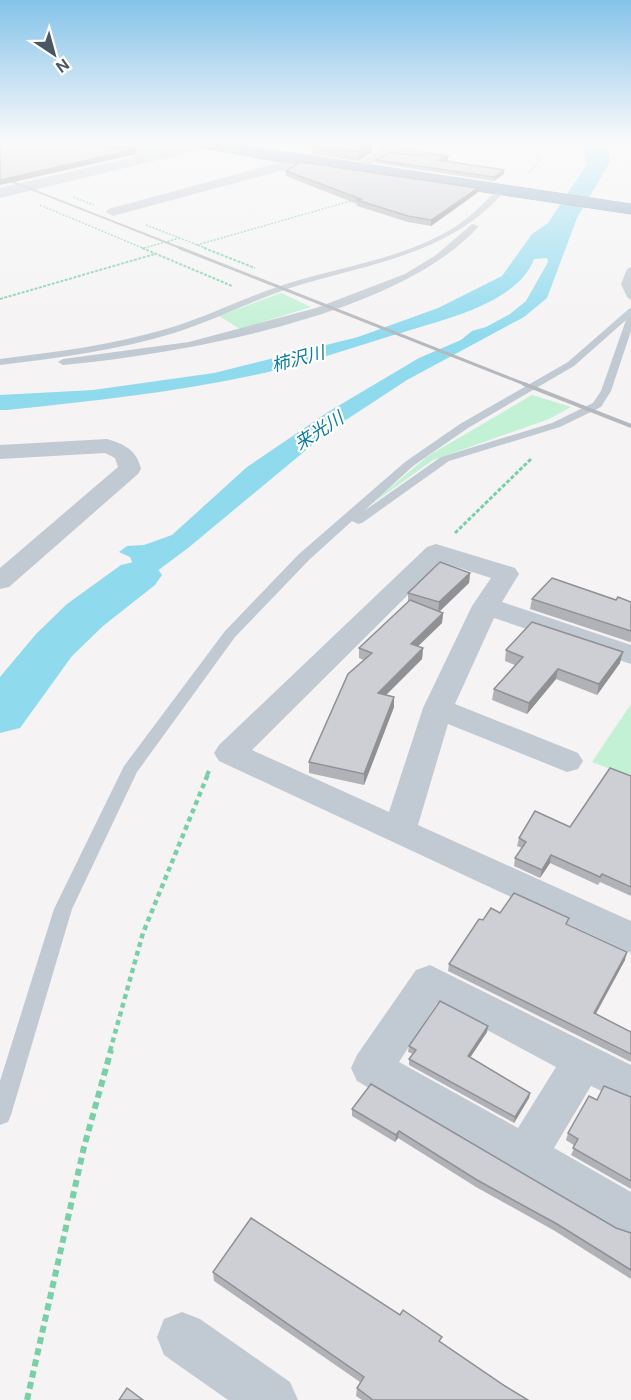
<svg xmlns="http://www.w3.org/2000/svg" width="631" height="1400" viewBox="0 0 631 1400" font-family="'DM Sans','Noto Sans JP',sans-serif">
	<rect width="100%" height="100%" fill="#f5f3f3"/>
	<g fill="#c3f1d5">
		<path d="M281 293 311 307 240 329 219 316Z"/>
		<path d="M532 395 571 407 549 419 433 460 366 508 428 456Z"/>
		<path d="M631 704V777L592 762Z"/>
	</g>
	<path fill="#90daee" d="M576 141H602L609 152 610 162 577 218 547 298 524 317 407 380 329 431 188 548 85 625 68 621C89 602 115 588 134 567L130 557 119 552 127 546 144 545 172 535 247 467 328 412 419 358 461 340 472 331 486 327 510 314 526 301 548 262 547 258 534 259C518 303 444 319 404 332 357 346 311 362 264 373 179 392 93 401 7 410H0V395L93 390 214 373 358 337 438 308 502 276 532 234 548 223 587 164 584 149Z"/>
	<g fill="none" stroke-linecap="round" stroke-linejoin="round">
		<path fill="#90daee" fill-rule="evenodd" d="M138 561 155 565 162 575 155 585 103 626 72 656 20 728 0 733V677L36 634 67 604 121 565Z"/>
		<defs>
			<path id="highway" d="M181 141H213L631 204V214L274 161 188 145Z"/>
		</defs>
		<use href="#highway" stroke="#7690ad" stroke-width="1"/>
		<g stroke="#7ad0a6" stroke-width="1.5" stroke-dasharray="2 1.5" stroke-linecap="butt">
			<path d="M525 141 532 147 539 161 528 174"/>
			<path d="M73 197 94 205"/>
			<path d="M40 205 145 249"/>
			<path d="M146 225 208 249"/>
			<path d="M197 245 354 200"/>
			<path d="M144 248 180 238"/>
		</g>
		<g stroke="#7ad0a6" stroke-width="2" stroke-dasharray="3 1.5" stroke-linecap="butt">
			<path d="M142 248 232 286"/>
			<path d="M204 248 255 268"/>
			<path d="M0 299 155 254"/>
		</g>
		<path stroke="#7ad0a6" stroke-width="3" stroke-dasharray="4 2" stroke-linecap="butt" d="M455 533 532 458"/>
		<path stroke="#7ad0a6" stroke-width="4" stroke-dasharray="4.5 3" stroke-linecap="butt" d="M207 775 209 771"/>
		<path stroke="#7ad0a6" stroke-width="4.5" stroke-dasharray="5 4" stroke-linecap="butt" d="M110 1051 143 933 208 774"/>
		<path stroke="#7ad0a6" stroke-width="6" stroke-dasharray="7 4.5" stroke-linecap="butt" d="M27 1400 84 1147 111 1050"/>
		<g fill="#c1cad2" fill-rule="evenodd">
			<path d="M495 192 502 194C448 255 367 264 293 287 253 300 215 320 174 333 118 350 59 358 0 365V359C56 352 112 345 166 329 207 317 245 297 286 284 340 267 400 259 450 230 467 220 481 206 495 192Z"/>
			<path d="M472 224 479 226C399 316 180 354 63 365L58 362 63 359 189 342 316 308 405 274 436 255Z"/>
			<path d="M631 267V300L627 297 621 284 627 269Z"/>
			<path d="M631 307V331L611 391 601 407 560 427 449 461 362 523 358 524 352 521 309 560 235 637 137 772 72 909 11 1115 8 1122 0 1125V1081L54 909 124 766 225 631 299 554 405 462 460 424 568 362ZM626 320 601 391 593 403 552 423 441 457 364 511 413 466 468 428 574 366Z"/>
		</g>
		<g fill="#c1cad2" fill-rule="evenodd">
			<path d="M55 141H111L179 147 185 151 179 155 61 145Z"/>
			<path d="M386 146 421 149 427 153C417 162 401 151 388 154 379 156 372 166 362 169L355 165Z"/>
			<path d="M293 159 300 163 298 166 113 216 106 212 108 209Z"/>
			<path d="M107 439C124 444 137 450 141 469L138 474 9 587 0 589V568L118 467 115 458 105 453 0 459V445Z"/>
			<path d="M436 544 515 568 519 574 502 602 631 645V664L494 618 455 704 578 753 583 761 578 769 567 772 448 724 418 825 631 921V953L219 761 214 753 219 745 427 547ZM441 562 491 578 472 606 423 708 389 812 252 750Z"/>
			<path d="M430 965 631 1065V1105L591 1086 554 1148 631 1192V1240L615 1233 357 1081 351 1068 357 1055 416 970ZM437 1003 556 1067 518 1128 399 1062Z"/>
			<path d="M182 1312 200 1319 290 1382 298 1400H228L164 1355 157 1337 164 1319Z"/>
		</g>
		<path fill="#c1cbd6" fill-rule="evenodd" d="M201 141 210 145 208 148 0 198V188Z"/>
		<use href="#highway" fill="#8ba5c1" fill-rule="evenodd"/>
		<path stroke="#b5b8bd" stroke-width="2" d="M0 177 183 249"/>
		<path stroke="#b5b8bd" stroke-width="3" d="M180 248 527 385"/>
		<path stroke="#b5b8bd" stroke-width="4" d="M524 384 631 426"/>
	</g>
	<g fill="#b0b2b7">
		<path d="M312 145 372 152 358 161 312 154Z"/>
		<path d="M376 160H448L444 161 504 170V174L494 181 376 163Z"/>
		<path d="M286 171 478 188 477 193 431 226 408 222 357 206V204L286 176Z"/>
		<path d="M470 573 469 583 439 611 443 613 442 623 418 646 423 648 422 659 386 695 394 707 364 785 309 773V762L364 660 359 658V648L408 602V593Z"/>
		<path d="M532 599 616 600 631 602V641L630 642 530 609Z"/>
		<path d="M506 650 620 663 597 695 556 679 527 714 492 700 494 689 515 665 505 661Z"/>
		<path d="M631 776V896L600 882 598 885 550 863 540 878 514 866 515 858 522 848 517 846 519 838 570 827Z"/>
		<path d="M500 913 568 925 625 960 596 1014 631 1032V1062L448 971 449 964 483 920Z"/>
		<path d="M488 1026 487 1032 470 1058 530 1093 529 1098 514 1123 409 1065V1059L413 1054 408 1052 409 1046Z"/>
		<path d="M631 1097V1189L571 1155 575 1146 566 1140 568 1133 597 1100Z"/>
		<path d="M352 1109 616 1228 631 1233V1279L555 1231 476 1187 398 1138 395 1142 352 1116Z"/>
		<path d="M213 1272 441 1342 505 1386 528 1400H362L356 1396 357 1388 360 1382 214 1281Z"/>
	</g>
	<g fill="#909195">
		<path d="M372 143V152L358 161V152Z"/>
		<path d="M136 149 137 154 0 185V180Z"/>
		<path d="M448 156V160L438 164V160Z"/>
		<path d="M504 170V174L494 181V177Z"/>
		<path d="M478 188 477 193 431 226V220Z"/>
		<path d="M470 573 469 583 438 613 439 602Z"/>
		<path d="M443 613 442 623 410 654 411 644Z"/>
		<path d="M423 648 422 659 377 704 378 693Z"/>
		<path d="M623 652 620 663 597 695 599 684Z"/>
		<path d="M558 669 556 679 527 714 529 703Z"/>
		<path d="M394 697V707L364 785V774Z"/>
		<path d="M551 855 550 863 540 878 542 870Z"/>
		<path d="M627 952 625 960 592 1020 594 1013Z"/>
		<path d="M488 1026 487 1032 467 1062 468 1056Z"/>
		<path d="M530 1093 529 1098 514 1123 515 1117Z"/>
		<path d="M399 1131 398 1138 395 1142 396 1135Z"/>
	</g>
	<g fill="#cdcfd5" stroke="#909195" stroke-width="1.5">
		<path d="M0 141H58L60 143 136 149 0 180Z"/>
		<path d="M316 141H346L372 143 358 152 312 145Z"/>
		<path d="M389 153 419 155 426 153 448 156 438 160 504 170 494 177 376 160Z"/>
		<path d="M300 162 478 188 431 220 408 216 357 200 361 199 286 171Z"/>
		<path d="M440 562 470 573 439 602 408 593Z"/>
		<path d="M552 578 616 600 618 597 631 602V631L532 599Z"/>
		<path d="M410 600 443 613 411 644 423 648 378 693 394 697 364 774 309 762 348 674 372 653 359 648Z"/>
		<path d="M532 622 623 652 599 684 558 669 529 703 494 689 523 657 506 650Z"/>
		<path d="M610 768 631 776V887L602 874 600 877 551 855 542 870 515 858 526 842 519 838 535 811 570 827Z"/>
		<path d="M514 893 569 918 566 924 627 952 594 1013 631 1032V1054L449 964 479 919 483 920 491 908 500 913Z"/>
		<path d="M440 1001 488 1026 468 1056 530 1093 515 1117 409 1059 416 1050 409 1046Z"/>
		<path d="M371 1084 616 1228 631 1233V1270L557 1224 477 1180 399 1131 396 1135 352 1109Z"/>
		<path d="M604 1086 631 1097V1181L573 1148 578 1139 568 1133 589 1096 597 1100Z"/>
		<path d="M251 1218 400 1315 403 1310 442 1337 439 1341 505 1386 528 1400H373L357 1388 364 1377 213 1272Z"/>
		<path d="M127 1388 143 1400H119Z"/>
	</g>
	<linearGradient id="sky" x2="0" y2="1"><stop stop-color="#85c3ea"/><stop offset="0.42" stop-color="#fafafa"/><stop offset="1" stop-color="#fafafa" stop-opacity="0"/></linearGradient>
	<rect width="631" height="337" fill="url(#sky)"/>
	<g text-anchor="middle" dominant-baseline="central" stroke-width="4.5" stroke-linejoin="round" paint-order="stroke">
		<g font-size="18" font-style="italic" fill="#0c7c9b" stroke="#fff">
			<text transform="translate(298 359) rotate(-15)">柿沢川</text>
			<text transform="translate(319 431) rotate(-33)">来光川</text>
		</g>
	</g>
	<g transform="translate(54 54) rotate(144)" stroke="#ffffff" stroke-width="4.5" paint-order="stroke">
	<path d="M0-4.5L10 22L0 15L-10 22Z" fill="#4a5661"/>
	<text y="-9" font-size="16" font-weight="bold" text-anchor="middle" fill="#4a5661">N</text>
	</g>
</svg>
